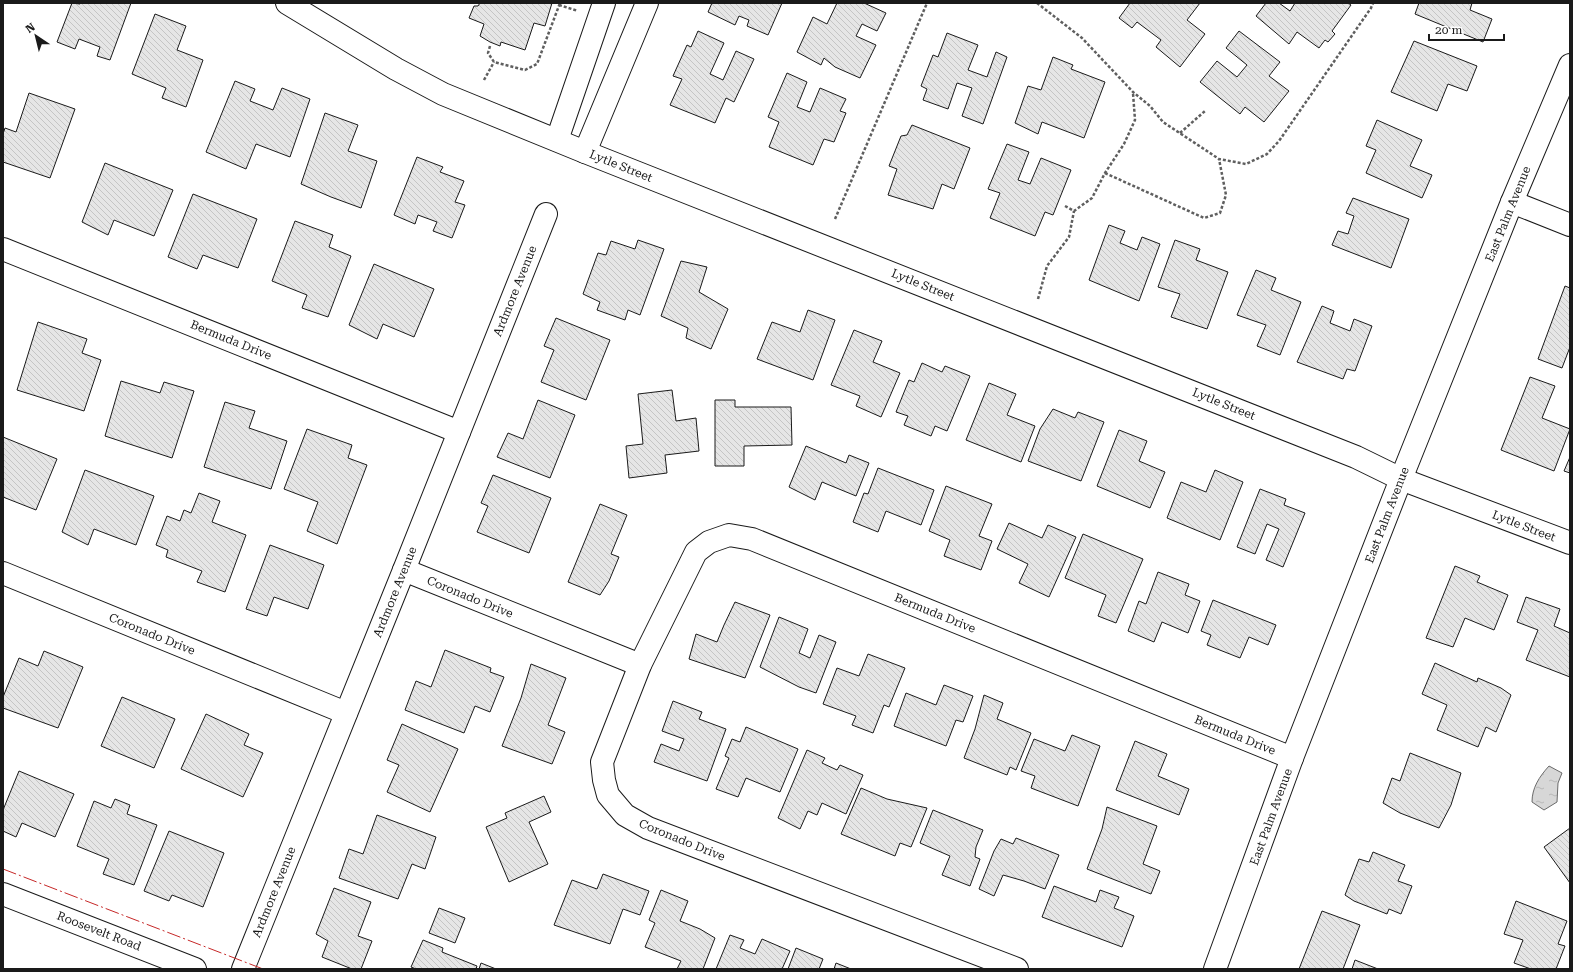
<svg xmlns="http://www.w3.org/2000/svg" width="1573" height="972" viewBox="0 0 1573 972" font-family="'Roboto Serif',serif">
	<defs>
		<pattern id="water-ripples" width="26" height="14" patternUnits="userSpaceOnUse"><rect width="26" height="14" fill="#d7d7d7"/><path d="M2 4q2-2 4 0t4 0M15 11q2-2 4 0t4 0" fill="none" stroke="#b8b8b8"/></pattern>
		<pattern id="building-back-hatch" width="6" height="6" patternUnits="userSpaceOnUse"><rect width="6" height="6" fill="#e6e6e6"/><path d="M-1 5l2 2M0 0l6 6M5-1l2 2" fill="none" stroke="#c5c5c5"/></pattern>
	</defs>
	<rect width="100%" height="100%" fill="#fff"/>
	<path fill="url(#water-ripples)" stroke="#6a6a6a" d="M1549 766 1562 773 1558 783 1557 802 1544 810 1532 802C1532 788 1539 777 1549 766Z"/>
	<g fill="url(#building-back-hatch)" stroke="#1a1a1a">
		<path d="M72 3 80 4 81 3H131L110 60 97 56 100 47 79 39 75 49 57 42Z"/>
		<path d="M480 3H552L545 26 534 23 525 50 501 42 500 46 490 42 480 36 484 24 469 18 474 6H478Z"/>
		<path d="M712 3H782L768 35 747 26 749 20 739 16 735 25 708 12Z"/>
		<path d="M837 3H864L886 13 877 31 862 24 856 36 876 45 860 78 835 67 824 58 821 65 797 52 813 17 827 24Z"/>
		<path d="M1130 3H1200L1187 20 1205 34 1180 67 1156 47 1161 40 1137 22 1132 28 1119 18Z"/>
		<path d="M1266 3H1279L1290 11 1295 3H1348L1351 5 1332 31 1335 34 1328 42 1325 40 1319 48 1297 32 1289 44 1256 16Z"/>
		<path d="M1419 3H1472L1470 10 1492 19 1483 42 1415 14Z"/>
		<path d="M155 14 186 26 177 50 203 60 186 107 162 98 166 88 132 74Z"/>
		<path d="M698 31 724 43 710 74 723 80 736 51 754 59 734 102 726 98 715 123 670 105 682 79 673 76 687 45 691 47Z"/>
		<path d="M1239 31 1280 62 1269 76 1289 91 1264 122 1245 107 1240 114 1200 82 1217 61 1237 77 1247 65 1226 48Z"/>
		<path d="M947 33 978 45 968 70 987 77 996 52 1007 57 983 124 962 116 972 88 957 83 948 109 923 100 927 89 921 86 933 55 938 57Z"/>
		<path d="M1414 41 1477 66 1467 91 1448 84 1437 111 1391 92Z"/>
		<path d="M1053 57 1073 65 1071 69 1105 82 1084 138 1042 122 1038 134 1015 123 1028 86 1041 90Z"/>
		<path d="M787 73 807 82 797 107 810 112 820 88 846 99 840 111 846 113 834 142 824 139 813 165 769 147 779 122 768 117Z"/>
		<path d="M235 81 255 89 250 101 273 110 282 88 310 99 290 157 256 144 246 169 206 152Z"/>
		<path d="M29 93 75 109 50 178 3 162V134L5 128 16 132Z"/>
		<path d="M325 113 358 125 348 151 377 161 361 208 331 197 301 184Z"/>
		<path d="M1377 120 1422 140 1410 166 1432 175 1422 198 1366 173 1376 150 1366 146Z"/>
		<path d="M912 125 970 148 954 189 942 184 933 209 888 195 897 169 889 166 901 136 907 135Z"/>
		<path d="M1007 144 1029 152 1018 180 1030 184 1041 158 1071 170 1053 215 1045 212 1035 236 990 218 1000 193 988 189Z"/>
		<path d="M417 157 443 167 440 172 464 181 455 202 465 205 452 238 433 231 437 222 418 215 415 224 394 215Z"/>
		<path d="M105 163 173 190 154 236 114 220 108 235 82 222Z"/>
		<path d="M193 194 257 219 238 268 203 255 197 269 168 257Z"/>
		<path d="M1353 198 1409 219 1391 268 1332 245 1338 231 1348 234 1354 216 1346 213Z"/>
		<path d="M295 221 333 235 329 247 351 256 328 317 302 308 307 295 272 281Z"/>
		<path d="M1109 225 1125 231 1120 243 1137 250 1142 237 1160 244 1139 301 1089 280Z"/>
		<path d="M638 240 664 249 640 315 628 310 625 320 597 310 600 302 583 294 598 253 606 255 611 241 635 249Z"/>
		<path d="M1175 240 1200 249 1196 260 1228 272 1207 329 1171 317 1180 294 1158 287Z"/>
		<path d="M681 261 707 267 699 292 728 309 711 349 686 338 688 328 661 316Z"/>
		<path d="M374 264 434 289 414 337 383 324 377 339 349 325Z"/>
		<path d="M1256 270 1276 278 1271 290 1301 302 1280 355 1257 346 1266 325 1237 315Z"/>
		<path d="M1565 286 1570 288V347L1562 368 1538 359Z"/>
		<path d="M1322 306 1334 311 1330 323 1350 331 1354 319 1372 326 1355 371 1347 369 1343 379 1297 362Z"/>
		<path d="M808 310 835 320 813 380 757 359 772 322 800 332Z"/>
		<path d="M556 318 610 340 586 400 541 382 554 350 544 346Z"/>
		<path d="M38 322 87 339 82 353 101 360 84 411 17 390Z"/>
		<path d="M854 330 882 341 873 362 900 373 881 417 856 406 860 396 831 385Z"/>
		<path d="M922 363 942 372 945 366 970 376 947 431 935 426 931 436 904 425 908 416 896 412 909 380 914 382Z"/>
		<path d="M1530 377 1555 386 1542 418 1570 429 1554 471 1501 450Z"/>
		<path d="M121 381 160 393 164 382 194 391 172 458 105 436Z"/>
		<path d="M989 383 1016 394 1007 415 1035 426 1021 462 966 440Z"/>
		<path d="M672 390 676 421 696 418 699 451 665 455 667 473 629 478 626 446 643 444 638 394Z"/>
		<path d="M538 400 575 415 550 478 497 457 508 433 523 439Z"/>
		<path d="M715 400H735V407H791L792 445 744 446V466H715Z"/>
		<path d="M225 402 255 411 249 428 287 441 271 489 204 467Z"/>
		<path d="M1053 409 1075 418 1078 412 1104 422 1081 481 1028 461 1040 429Z"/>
		<path d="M307 429 352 445 348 458 367 465 337 544 307 531 318 502 284 489Z"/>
		<path d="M1119 430 1147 441 1139 461 1165 472 1150 508 1097 486Z"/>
		<path d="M3 437 57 459 36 510 3 497Z"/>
		<path d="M806 446 846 463 849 455 869 463 856 496 822 482 815 500 789 487Z"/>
		<path d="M1570 457V473L1564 471Z"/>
		<path d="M878 468 934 490 921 525 886 511 878 532 853 522 864 493 868 494Z"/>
		<path d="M85 470 154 496 136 545 94 529 88 545 62 532Z"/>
		<path d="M1215 470 1243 482 1220 540 1167 518 1181 482 1206 492Z"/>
		<path d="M493 475 551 498 529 553 477 532 488 506 481 503Z"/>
		<path d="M946 486 992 504 979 536 992 541 981 570 944 556 950 540 929 531Z"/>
		<path d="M1260 489 1286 499 1284 505 1305 513 1283 567 1266 560 1279 529 1267 524 1255 554 1237 547Z"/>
		<path d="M199 493 220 501 212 522 246 535 225 592 197 582 202 571 166 557 168 550 156 545 167 516 180 521 184 510 191 513Z"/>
		<path d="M600 504 627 515 611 554 619 557 609 581 600 595 568 582Z"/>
		<path d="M1009 523 1042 538 1048 525 1076 537 1049 597 1019 583 1028 564 997 549Z"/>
		<path d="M1083 534 1143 559 1116 623 1098 616 1106 595 1065 578Z"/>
		<path d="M270 545 324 565 308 609 274 597 267 616 246 609Z"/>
		<path d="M1455 566 1480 576 1477 582 1508 595 1494 630 1465 618 1453 647 1426 638Z"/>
		<path d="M1158 572 1189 584 1185 595 1200 601 1188 633 1162 622 1154 642 1128 631 1139 601 1146 604Z"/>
		<path d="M1526 597 1560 609 1554 626 1570 633V677L1526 660 1538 630 1517 622Z"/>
		<path d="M1213 600 1276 625 1268 645 1249 637 1240 658 1207 645 1211 635 1201 631Z"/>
		<path d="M735 602 770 615 745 678 689 659 696 634 717 642 724 625Z"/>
		<path d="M779 617 808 629 799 653 810 658 819 635 836 642 816 693 799 687 760 667Z"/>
		<path d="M445 650 491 668 490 672 504 677 490 712 475 706 464 733 405 710 416 681 431 687Z"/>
		<path d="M44 651 83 667 58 728 3 708V697L19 658 38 666Z"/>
		<path d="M868 654 905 668 889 707 884 705 873 733 852 725 856 716 823 704 837 668 859 676Z"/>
		<path d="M1435 663 1477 682 1478 678 1501 688 1511 695 1496 732 1486 727 1478 747 1437 730 1447 705 1422 694Z"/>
		<path d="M531 664 566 678 548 725 565 732 552 764 502 746 521 698Z"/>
		<path d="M944 685 973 696 963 722 956 720 946 746 894 726 906 693 936 705Z"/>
		<path d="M984 695 1003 703 997 719 1031 733 1016 770 1010 767 1007 775 964 758 975 729Z"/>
		<path d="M122 697 175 719 154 768 101 746Z"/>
		<path d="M673 701 702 712 699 719 726 729 707 781 654 762 661 744 679 751 684 739 662 731Z"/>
		<path d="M206 714 249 734 244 745 263 753 243 797 181 769Z"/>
		<path d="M402 724 458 749 430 812 387 792 399 765 387 760Z"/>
		<path d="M746 727 798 749 780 792 746 778 738 797 716 789 729 758 725 756 732 739 740 742Z"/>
		<path d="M1072 735 1100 746 1078 806 1031 788 1035 776 1021 771 1034 739 1065 751Z"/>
		<path d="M1135 741 1167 754 1158 776 1189 789 1179 815 1116 790Z"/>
		<path d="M807 750 825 758 822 763 837 770 840 765 863 775 846 814 822 803 817 815 808 811 800 829 778 818Z"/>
		<path d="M1410 753 1461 773 1451 805 1439 828 1400 813 1383 803 1392 778 1400 781Z"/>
		<path d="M19 771 74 794 55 837 22 823 16 837 3 831V810Z"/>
		<path d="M861 788 887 799 927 808 911 847 900 843 895 856 841 834Z"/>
		<path d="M544 796 551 812 529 822 548 864 509 882 486 827 507 818 505 813Z"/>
		<path d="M115 799 130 805 127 814 157 825 134 885 103 874 109 859 77 846 94 801 111 808Z"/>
		<path d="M1107 807 1157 826 1143 864 1160 871 1151 894 1087 869 1102 829Z"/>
		<path d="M933 810 983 830 976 847 975 857 980 859 970 886 942 875 950 856 920 843Z"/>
		<path d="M377 815 436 837 425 869 412 864 398 899 339 878 349 849 363 854Z"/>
		<path d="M1570 828V883L1544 847Z"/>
		<path d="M169 831 224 853 203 907 172 895 169 901 144 891Z"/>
		<path d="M1016 838 1059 855 1045 889 1024 881 1003 875 994 896 979 889 994 851 1001 839 1013 844Z"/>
		<path d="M1373 852 1405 865 1398 881 1412 886 1401 914 1389 909 1387 914 1354 901 1345 895 1359 859 1369 862Z"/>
		<path d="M603 874 649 891 640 915 623 909 610 944 554 925 572 880 597 889Z"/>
		<path d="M1054 886 1096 902 1100 890 1119 897 1114 908 1134 916 1122 947 1042 917Z"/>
		<path d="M334 888 371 902 358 936 372 941 361 969H352L322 957 328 941 316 934Z"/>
		<path d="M661 890 688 901 680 921 700 929 715 938 703 969H677L681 961 645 947 655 923 649 920Z"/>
		<path d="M1516 901 1567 921 1558 944 1565 946 1556 969H1531L1514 963 1523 940 1504 934Z"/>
		<path d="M439 908 465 918 455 943 429 933Z"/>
		<path d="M1322 911 1360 925 1343 969H1299Z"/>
		<path d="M730 935 744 940 740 948 755 954 762 939 790 951 782 969H716Z"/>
		<path d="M423 940 443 948 442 952 477 966 476 969H416L411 967Z"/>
		<path d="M796 948 823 959 819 969H788Z"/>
		<path d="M1355 960 1378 969H1352Z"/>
		<path d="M481 963 496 969H479Z"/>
		<path d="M836 963 851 969H834Z"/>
	</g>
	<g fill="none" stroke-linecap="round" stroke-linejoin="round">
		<defs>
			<g id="minor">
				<path d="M287 3 396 69 443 94 585 152 1356 457 1401 479 1570 543"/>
				<path d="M557 140 604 3"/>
				<path d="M585 152 647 3"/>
				<path d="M1512 202 1570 225"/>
				<path d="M3 249 459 432"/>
				<path d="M404 570 640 665"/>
				<path d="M3 573 346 713"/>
				<path d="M3 894 195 969"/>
				<path d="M243 969 404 570 546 214"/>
				<path d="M1017 969 648 828 625 815 608 795 604 780 602 762 640 665 696 552 709 542 729 535 752 539 1292 758"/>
			</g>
			<path id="tertiary" d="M1215 969 1292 758 1401 479 1512 202 1570 65"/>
		</defs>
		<use href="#minor" stroke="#1a1a1a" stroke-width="24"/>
		<use href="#tertiary" stroke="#1a1a1a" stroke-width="24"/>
		<g stroke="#5f5f5f" stroke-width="2.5" stroke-dasharray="3 2" stroke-linecap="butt">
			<path d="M1037 3 1082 38 1133 92 1150 106 1163 122 1219 159 1246 164 1267 154 1279 141 1371 8 1373 3"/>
			<path d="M559 5 578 11"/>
			<path d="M490 46 488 53 494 62 525 70 537 64 560 3"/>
			<path d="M484 80 494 62"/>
			<path d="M1180 133 1205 111"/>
			<path d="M1105 173 1204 218 1220 213 1226 195 1219 159"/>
			<path d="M1065 206 1074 211 1092 198 1105 173 1124 144 1135 120 1133 93"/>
			<path d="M835 219 927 3"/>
			<path d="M1038 299 1047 266 1069 237 1074 211"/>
		</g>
		<use href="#minor" stroke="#fff" stroke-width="22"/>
		<use href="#tertiary" stroke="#fff" stroke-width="22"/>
		<path stroke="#c62828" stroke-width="1" stroke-dasharray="14 3 2 3" stroke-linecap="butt" d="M3 869 263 969"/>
	</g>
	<g text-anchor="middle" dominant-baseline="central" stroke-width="3" stroke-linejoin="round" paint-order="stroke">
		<g font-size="12" fill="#1a1a1a" stroke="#fff">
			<text transform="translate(621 166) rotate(22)">Lytle Street</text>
			<text transform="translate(1508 214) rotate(-68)">East Palm Avenue</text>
			<text transform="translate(923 285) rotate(22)">Lytle Street</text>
			<text transform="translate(515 291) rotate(-68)">Ardmore Avenue</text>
			<text transform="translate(231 340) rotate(22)">Bermuda Drive</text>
			<text transform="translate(1224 404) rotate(22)">Lytle Street</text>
			<text transform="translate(1387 515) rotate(-69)">East Palm Avenue</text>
			<text transform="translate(1524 526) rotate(21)">Lytle Street</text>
			<text transform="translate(395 592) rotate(-68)">Ardmore Avenue</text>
			<text transform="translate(470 597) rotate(22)">Coronado Drive</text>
			<text transform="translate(935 613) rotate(22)">Bermuda Drive</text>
			<text transform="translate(152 634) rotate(22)">Coronado Drive</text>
			<text transform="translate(1235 735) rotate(22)">Bermuda Drive</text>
			<text transform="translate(1271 817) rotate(-70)">East Palm Avenue</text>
			<text transform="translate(682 840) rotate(22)">Coronado Drive</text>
			<text transform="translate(274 892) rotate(-68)">Ardmore Avenue</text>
			<text transform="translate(99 931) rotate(21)">Roosevelt Road</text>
		</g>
	</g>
	<rect width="1573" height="972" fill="none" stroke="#1a1a1a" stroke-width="8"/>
	<g transform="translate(36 36) rotate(325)" stroke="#ffffff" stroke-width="3" paint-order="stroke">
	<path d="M0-3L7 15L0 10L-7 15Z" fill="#1a1a1a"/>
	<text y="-6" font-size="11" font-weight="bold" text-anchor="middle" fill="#1a1a1a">N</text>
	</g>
	<path d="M1429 34v6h75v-6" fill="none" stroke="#1a1a1a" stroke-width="2"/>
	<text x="1435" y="34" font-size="12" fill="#1a1a1a" stroke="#ffffff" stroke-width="3" paint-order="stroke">20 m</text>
</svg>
